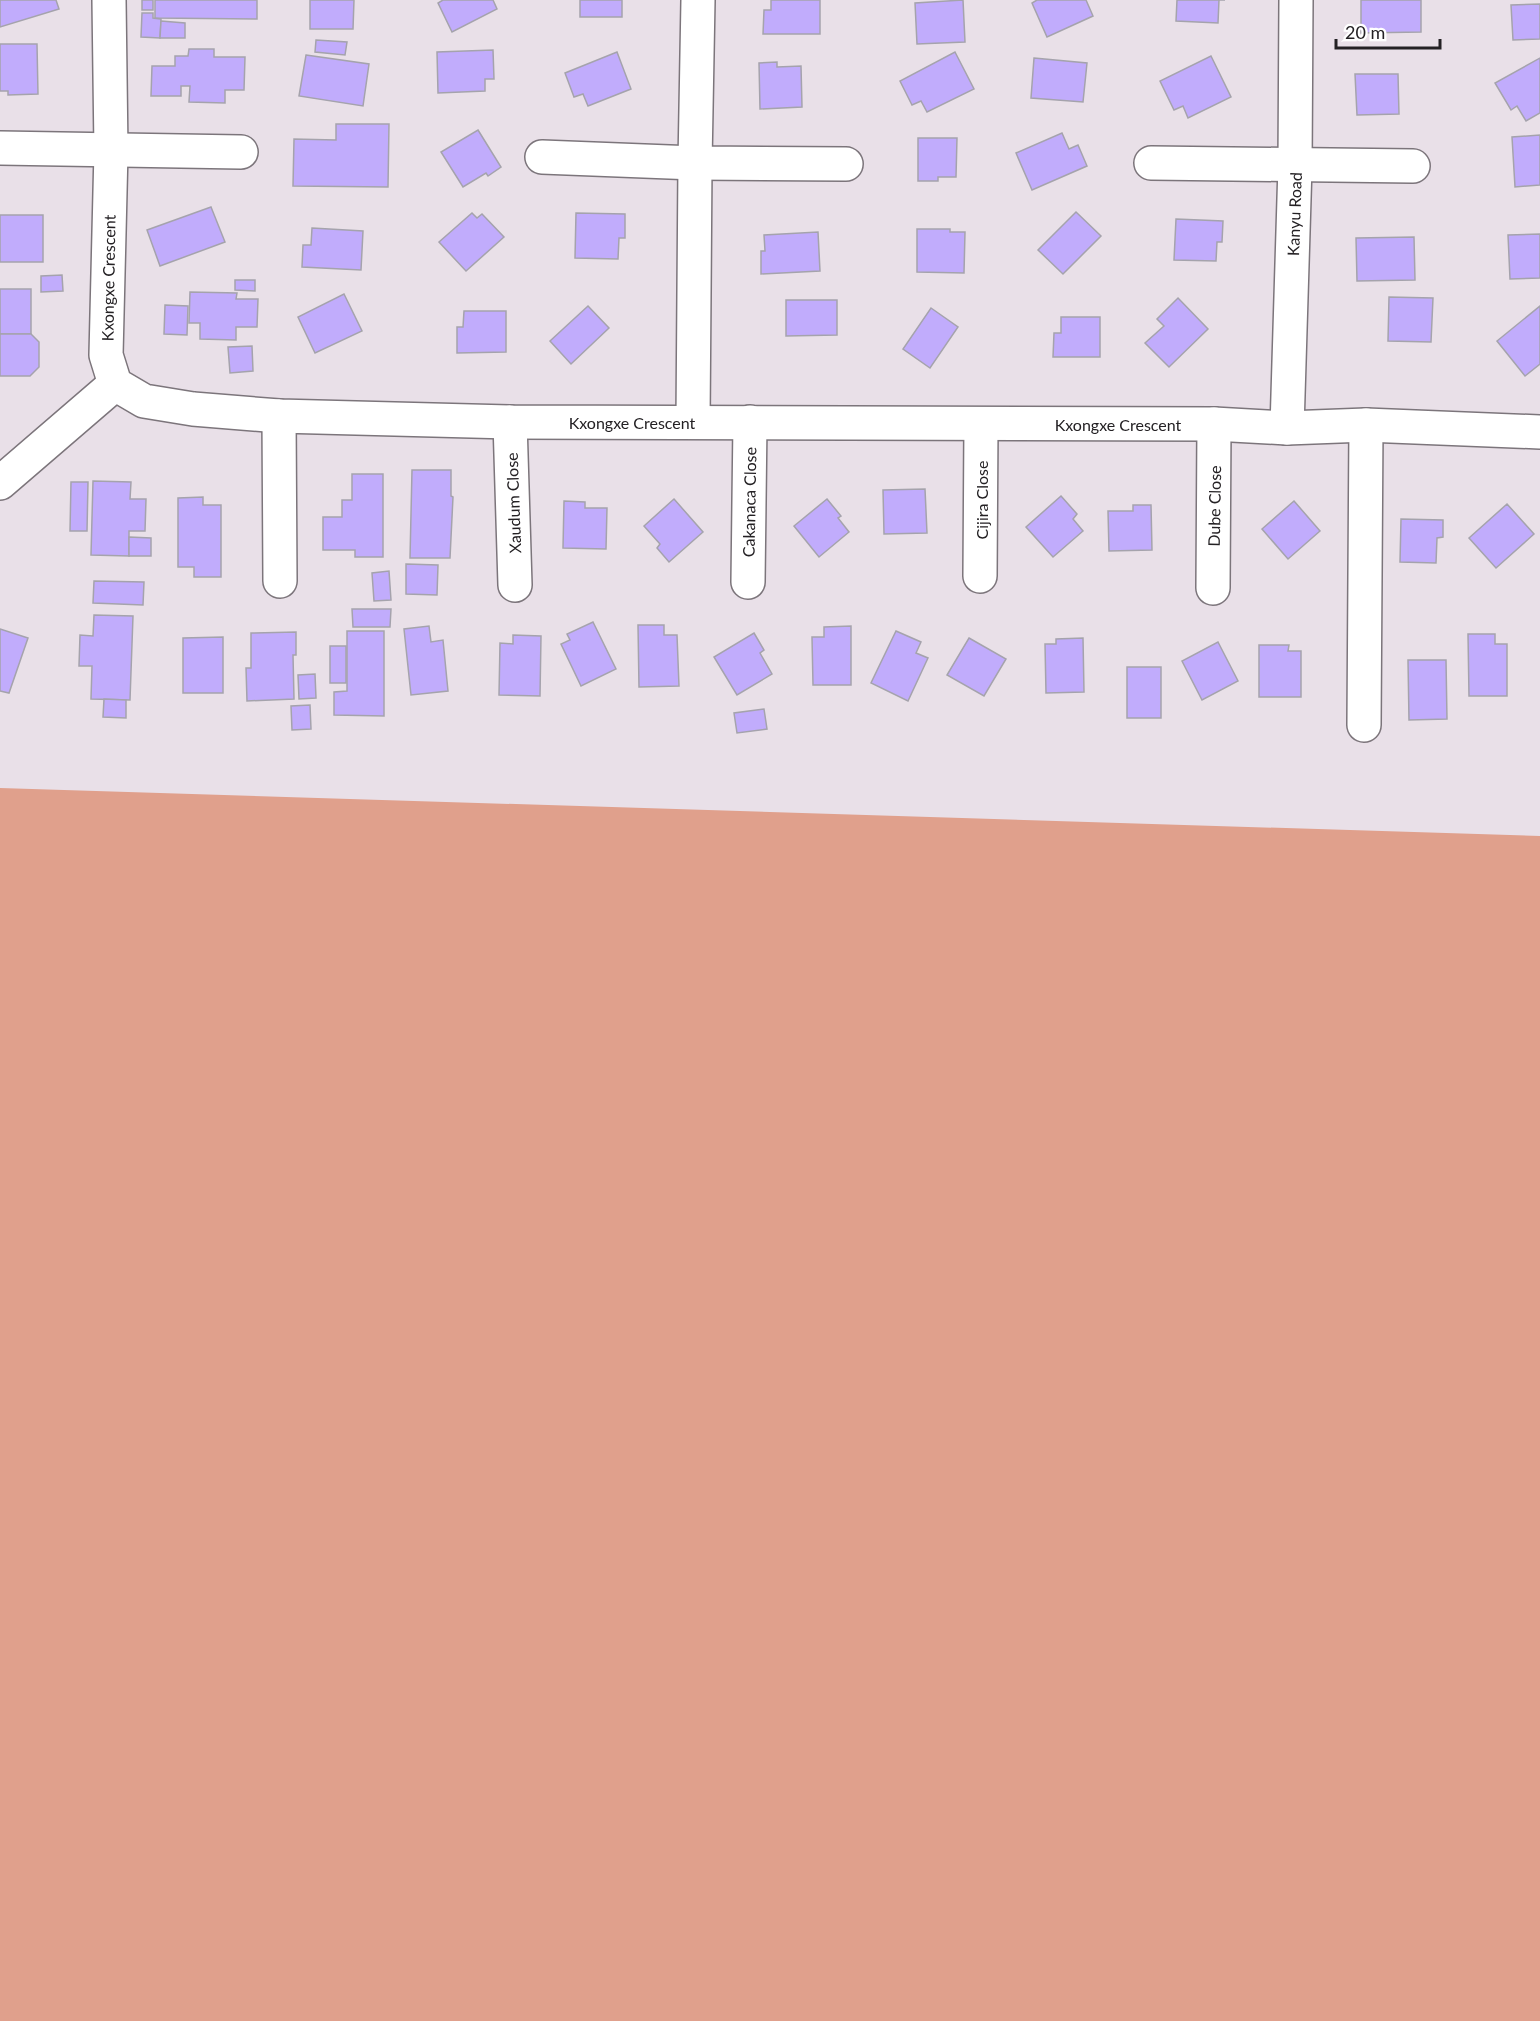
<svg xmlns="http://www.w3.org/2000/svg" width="1540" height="2021" viewBox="0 0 1540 2021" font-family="Lato,sans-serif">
	<rect width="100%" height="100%" fill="#e9e0e8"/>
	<path fill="#e0a08c" d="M0 788 1540 836V2021H0Z"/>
	<g fill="#c1acfc" stroke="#a5a3ac" stroke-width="1.5">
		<path d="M0 0H56L59 9 0 27Z"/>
		<rect x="142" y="0" width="11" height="10"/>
		<path d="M155 0H257V19L155 18Z"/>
		<path d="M310 0H354L353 29H310Z"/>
		<path d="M443 0H493L497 9 452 32 438 3Z"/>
		<rect x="580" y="0" width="42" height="17"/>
		<path d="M771 0H820V34H763L764 10H771Z"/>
		<path d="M963 0 965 42 917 44 915 3Z"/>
		<path d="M1037 0H1086L1093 16 1047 37 1032 3Z"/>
		<path d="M1177 0H1225H1219L1218 23 1176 21Z"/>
		<path d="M1361 0H1421V32L1361 33Z"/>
		<path d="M1540 4V39L1513 40 1511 5Z"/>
		<path d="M142 13H153V18L161 19 160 38 141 37Z"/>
		<path d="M161 21 185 23V38H160Z"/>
		<path d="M316 40 347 42 345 55 315 52Z"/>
		<path d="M0 44H37L38 94 8 95V91H0Z"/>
		<path d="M189 49H214V57H245L244 90H225V103L189 102 190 86H181V96H151L152 66H175V56H188Z"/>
		<path d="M493 50 494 79H485V91L438 93 437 52Z"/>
		<path d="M617 52 631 89 588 106 583 94 574 97 565 73Z"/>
		<path d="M955 52 974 89 927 112 921 101 912 105 900 81Z"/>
		<path d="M306 55 369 64 363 106 299 96Z"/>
		<path d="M1211 56 1231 97 1188 118 1183 106 1174 110 1160 81Z"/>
		<path d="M1034 58 1087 63 1083 102 1031 98Z"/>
		<path d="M1540 58V113L1526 121 1517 106 1511 110 1495 83Z"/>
		<path d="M777 62V67L801 66 802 107 760 109 759 63Z"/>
		<path d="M1355 74H1398L1399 114 1357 115Z"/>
		<path d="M336 124H389L388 187 293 186 294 139 336 140Z"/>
		<path d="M478 130 501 167 488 176 486 173 463 187 441 152Z"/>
		<path d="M1062 133 1069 149 1078 145 1087 166 1032 190 1016 153Z"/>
		<path d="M1540 135V185L1515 187 1512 137Z"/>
		<path d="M918 138H957L956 177H938V181H918Z"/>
		<path d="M211 207 225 242 160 266 147 230Z"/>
		<path d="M1076 212 1101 236 1063 274 1038 250Z"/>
		<path d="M472 213 477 218 482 214 504 237 466 271 439 242Z"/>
		<path d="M576 213 625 214V238H619L618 259 575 258Z"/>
		<rect x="0" y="215" width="43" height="47"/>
		<path d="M1176 219 1223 221 1222 242H1217L1216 261 1174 260Z"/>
		<path d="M312 228 363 231 361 270 302 267 303 245H311Z"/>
		<path d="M917 229H950V232H965L964 273 917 272Z"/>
		<path d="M818 232 820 271 761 274V251H765L764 235Z"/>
		<path d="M1540 234V278L1510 279 1508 235Z"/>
		<path d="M1414 237 1415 280 1357 281 1356 238Z"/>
		<path d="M62 275 63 291 41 292V276Z"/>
		<path d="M235 280H255V291L235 290Z"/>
		<rect x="0" y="289" width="31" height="45"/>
		<path d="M190 292 237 293 236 299H258L257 327H236V340L200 339V323H189Z"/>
		<path d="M344 294 362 331 315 353 298 317Z"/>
		<path d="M1389 297 1433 298 1431 342 1388 341Z"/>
		<path d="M1178 298 1208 329 1169 367 1145 343 1164 326 1157 319Z"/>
		<path d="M786 300H837V335L786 336Z"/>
		<path d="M165 305 188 306 187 335 164 334Z"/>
		<path d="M588 306 609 328 571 364 550 341Z"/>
		<path d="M1540 306V364L1525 376 1497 341Z"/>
		<path d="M931 308 958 327 930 368 903 349Z"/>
		<path d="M464 311H506V352L457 353V327H463Z"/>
		<path d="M1061 317H1100V357H1053L1054 333H1061Z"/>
		<path d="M0 334H31L39 342V367L30 376H0Z"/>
		<path d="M252 346 253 371 230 373 228 347Z"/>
		<path d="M412 470H451V496L453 497 450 558H410Z"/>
		<path d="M352 474H383V557H355V550H323V517H342V500H352Z"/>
		<path d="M93 481 131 482 130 499H146L145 531H129V556L91 555Z"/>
		<path d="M71 482H88L87 531H70Z"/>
		<path d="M925 489 927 533 884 534 883 490Z"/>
		<path d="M1061 496 1077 514 1073 519 1083 531 1053 557 1026 527Z"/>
		<path d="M203 497V505H221V577H194V567H178V498Z"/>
		<path d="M674 499 703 532 669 562 657 548 660 544 644 526Z"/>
		<path d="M827 499 841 516 838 518 849 532 819 557 794 526Z"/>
		<path d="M564 501 585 502V508H607L606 549 563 548Z"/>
		<path d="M1294 501 1320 531 1288 559 1262 529Z"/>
		<path d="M1507 504 1534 534 1496 568 1469 538Z"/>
		<path d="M1133 505H1151L1152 550 1109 551 1108 511H1133Z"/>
		<path d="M1401 519 1443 520V537L1437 538 1436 563 1400 562Z"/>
		<path d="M129 537 151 538V556H129Z"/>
		<path d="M406 564 438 565 437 595 406 594Z"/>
		<path d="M389 571 391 600 374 601 372 573Z"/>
		<path d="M94 581 144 582 143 605 93 603Z"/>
		<path d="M352 609H391L390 627H353Z"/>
		<path d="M94 615 133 616 130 700 91 699 92 666H79L80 635 93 636Z"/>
		<path d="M593 622 616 669 581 686 561 644 570 640 567 634Z"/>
		<path d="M638 625H664V635H677L679 686 639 687Z"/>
		<path d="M429 626 431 642 443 640 448 691 411 695 404 629Z"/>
		<path d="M851 626V685H813L812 637H824V627Z"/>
		<path d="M0 629 28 638 9 693 0 691Z"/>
		<path d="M347 631H384V716L334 715V692L347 691Z"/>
		<path d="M896 631 921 642 916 653 928 658 908 701 871 683Z"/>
		<path d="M296 632V655H293L294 699 247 701 246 668H251V633Z"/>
		<path d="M754 633 764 650 760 653 772 674 737 695 714 657Z"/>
		<path d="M1468 634H1495V644H1507V696H1469Z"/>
		<path d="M513 635 541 636 540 696 499 695 500 643 513 644Z"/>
		<path d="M223 637V693H183V638Z"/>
		<path d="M969 638 1006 659 984 696 947 675Z"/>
		<path d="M1083 638 1084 692 1046 693 1045 644H1056V639Z"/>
		<path d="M1218 642 1238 681 1202 700 1182 661Z"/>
		<path d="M1259 645H1289L1288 651H1301V697H1259Z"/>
		<rect x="330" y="646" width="16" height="37"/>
		<path d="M1408 660H1446L1447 719 1409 720Z"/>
		<rect x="1127" y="667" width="34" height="51"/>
		<path d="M315 674 316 698 299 699 298 675Z"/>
		<path d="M104 699 126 700V718L103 717Z"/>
		<path d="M310 705 311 729 292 730 291 706Z"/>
		<path d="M764 709 767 729 737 733 734 713Z"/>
	</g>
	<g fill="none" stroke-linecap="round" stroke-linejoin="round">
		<defs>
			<g id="minor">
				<path d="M109 0 111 151 106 355 115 384 144 401 193 409 279 416 510 422 1214 424 1287 428 1366 425 1540 432"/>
				<path d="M0 148 241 152"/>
				<path d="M542 157 695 163 846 164"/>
				<path d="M1151 163 1413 166"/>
				<path d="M279 416 280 581"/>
				<path d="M510 422 515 585"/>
				<path d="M693 422 695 163 698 0"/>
				<path d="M1287 428 1295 166 1296 0"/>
				<path d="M0 483 115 384"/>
				<path d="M980 576 981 425"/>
				<path d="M748 582 750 422"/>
				<path d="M1213 588 1214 424"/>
				<path d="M1364 725 1366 425"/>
			</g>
		</defs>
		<use href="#minor" stroke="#7c757b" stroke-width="36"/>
		<use href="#minor" stroke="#fff" stroke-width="33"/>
	</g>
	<g text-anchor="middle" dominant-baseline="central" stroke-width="5" stroke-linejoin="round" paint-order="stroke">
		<g font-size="16" fill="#242124" stroke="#fff">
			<text transform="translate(1294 214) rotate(-88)">Kanyu Road</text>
			<text transform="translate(108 278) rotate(-89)">Kxongxe Crescent</text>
			<text x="632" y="422">Kxongxe Crescent</text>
			<text x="1118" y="424">Kxongxe Crescent</text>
			<text transform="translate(981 500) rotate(-90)">Cijira Close</text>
			<text transform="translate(749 502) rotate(-89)">Cakanaca Close</text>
			<text transform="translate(513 503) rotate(-92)">Xaudum Close</text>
			<text transform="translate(1214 506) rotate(-89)">Dube Close</text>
		</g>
	</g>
	<path d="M1336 39v9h104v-9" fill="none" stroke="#242124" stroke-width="3"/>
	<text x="1345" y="39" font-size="18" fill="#242124" stroke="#ffffff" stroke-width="4.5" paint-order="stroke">20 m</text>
</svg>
